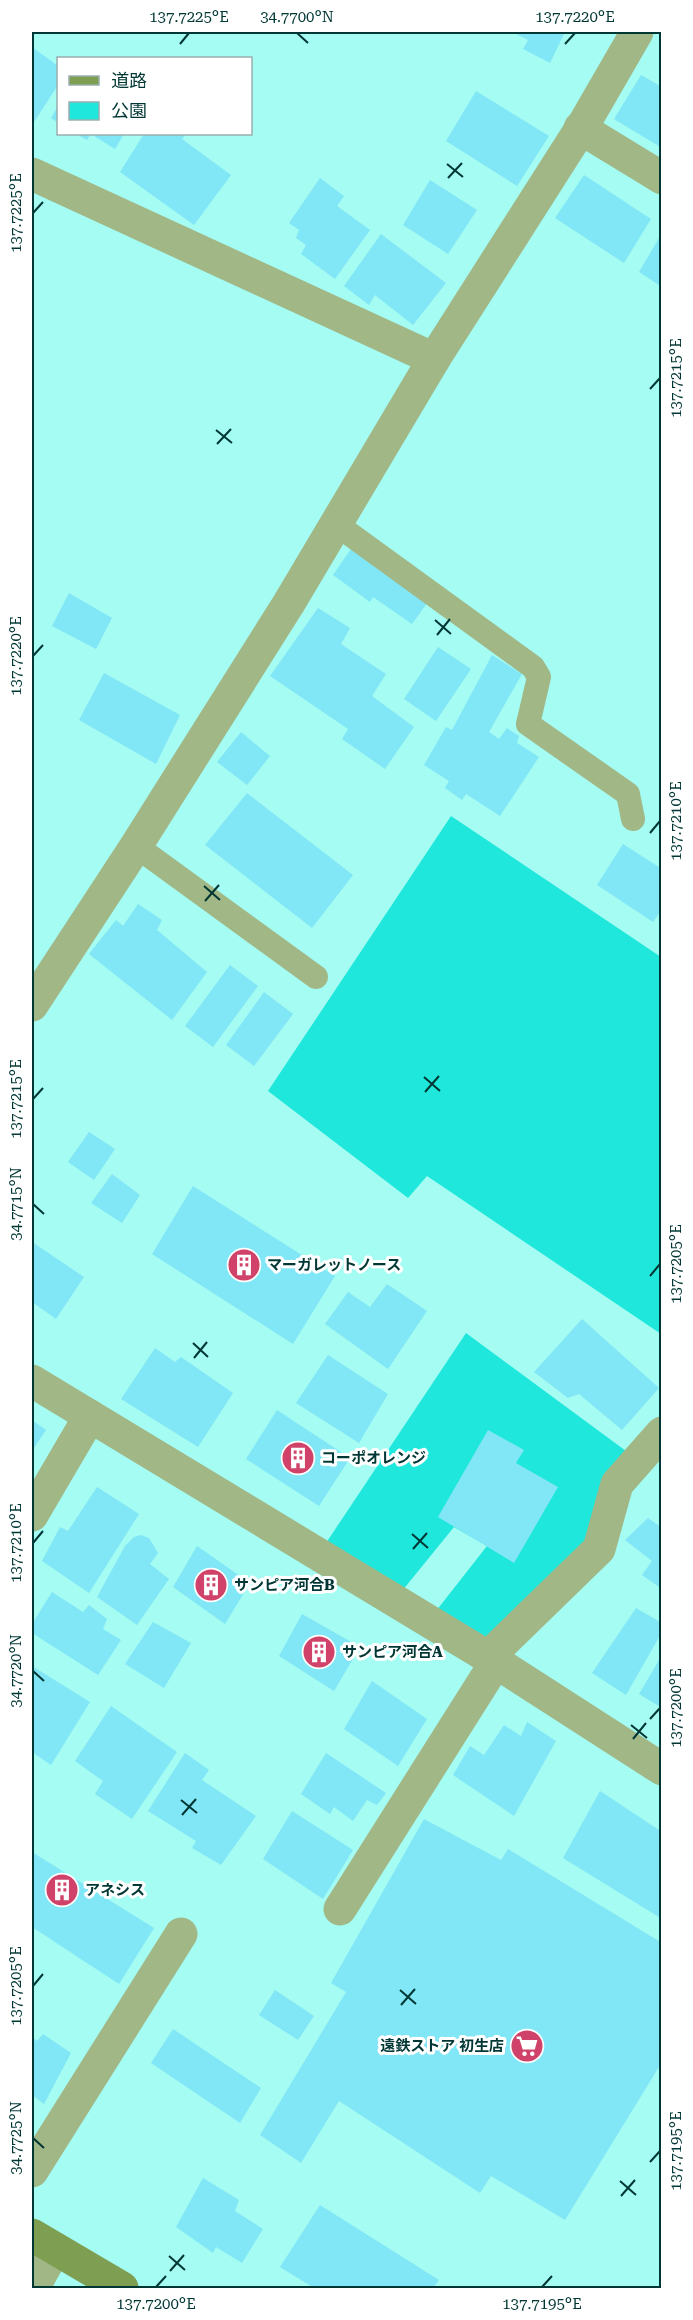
<svg xmlns="http://www.w3.org/2000/svg" width="693" height="2320" viewBox="0 0 693 2320" font-family="'Roboto Serif','Noto Sans JP',serif">
	<rect width="100%" height="100%" fill="#a5fcf3"/>
	<g fill="#20e7db">
		<path d="M451 816 661 957V1334L427 1176 408 1198 268 1091Z"/>
		<path d="M466 1333 626 1451 588 1541 485 1639 436 1611 487 1546 454 1527 402 1591 326 1543Z"/>
	</g>
	<g fill="#81e6f5">
		<path d="M512 32H565L550 63 523 49 528 40Z"/>
		<path d="M32 47 58 66V85L32 125Z"/>
		<path d="M641 75 662 87V148L614 119Z"/>
		<path d="M476 91 549 136 517 186 446 141Z"/>
		<path d="M58 106V123L51 118Z"/>
		<path d="M76 134H124L115 149 91 134 87 140Z"/>
		<path d="M144 134H186L182 139 231 175 194 225 120 172Z"/>
		<path d="M584 175 651 219 624 263 555 218Z"/>
		<path d="M320 178 344 196 337 206 370 230 335 279 301 254 306 245 296 238 299 230 289 223Z"/>
		<path d="M430 180 477 210 448 254 403 225Z"/>
		<path d="M662 233V287L639 272Z"/>
		<path d="M381 234 446 283 413 325 375 295 369 305 344 286Z"/>
		<path d="M353 546 428 602 412 624 373 597 370 602 333 575Z"/>
		<path d="M69 593 112 618 96 649 52 626Z"/>
		<path d="M318 608 350 628 341 644 386 674 372 696 414 727 385 769 342 739 348 729 270 676Z"/>
		<path d="M438 647 471 669 436 721 404 699Z"/>
		<path d="M492 655 522 674 489 732 499 739 507 728 519 736 517 743 539 757 500 816 466 794 462 800 445 788 449 781 424 765 446 727 452 730Z"/>
		<path d="M104 673 180 715 156 764 79 720Z"/>
		<path d="M241 732 270 756 247 785 217 762Z"/>
		<path d="M247 793 353 875 312 928 205 845Z"/>
		<path d="M623 844 662 869V909L653 922 597 885Z"/>
		<path d="M138 904 162 920 157 930 207 972 172 1020 89 954 116 920 123 926Z"/>
		<path d="M230 965 258 986 213 1047 185 1026Z"/>
		<path d="M264 992 293 1014 254 1066 226 1045Z"/>
		<path d="M89 1132 115 1149 94 1180 68 1162Z"/>
		<path d="M112 1174 140 1195 122 1223 91 1203Z"/>
		<path d="M193 1186 335 1276 293 1344 152 1254Z"/>
		<path d="M32 1242 84 1277 56 1319 32 1302Z"/>
		<path d="M387 1284 427 1311 388 1369 325 1324 348 1292 370 1307Z"/>
		<path d="M582 1319 659 1388 622 1430 579 1394 568 1398 534 1372Z"/>
		<path d="M155 1348 175 1362 181 1357 233 1393 198 1447 121 1399Z"/>
		<path d="M328 1355 388 1394 359 1443 296 1403Z"/>
		<path d="M277 1410 350 1458 319 1506 246 1459Z"/>
		<path d="M32 1420 46 1430 32 1451Z"/>
		<path d="M488 1430 524 1450 516 1463 558 1487 514 1563 438 1517Z"/>
		<path d="M97 1487 139 1514 89 1593 42 1561 60 1527 68 1531Z"/>
		<path d="M648 1518 662 1528V1589L642 1575 652 1561 625 1540Z"/>
		<path d="M141 1535 149 1538 158 1553 150 1564 169 1579 137 1625 97 1597 125 1546 134 1537Z"/>
		<path d="M197 1546 250 1583 225 1624 173 1587Z"/>
		<path d="M52 1592 83 1612 89 1605 107 1619 103 1629 121 1640 98 1675 32 1633V1624Z"/>
		<path d="M636 1608 662 1623V1632L626 1695 592 1673Z"/>
		<path d="M302 1614 360 1647 334 1691 279 1656Z"/>
		<path d="M153 1622 191 1643 164 1688 125 1664Z"/>
		<path d="M662 1655V1708L639 1694Z"/>
		<path d="M32 1666 90 1702 51 1765 32 1752Z"/>
		<path d="M372 1681 427 1719 398 1766 344 1729Z"/>
		<path d="M111 1706 177 1752 132 1819 95 1794 103 1781 75 1761Z"/>
		<path d="M527 1722 556 1741 514 1816 453 1775 470 1746 484 1755 504 1725 521 1736Z"/>
		<path d="M185 1753 209 1770 202 1780 256 1816 221 1865 192 1848 196 1841 148 1811Z"/>
		<path d="M326 1753 386 1793 377 1805 367 1800 353 1821 334 1807 330 1814 301 1794Z"/>
		<path d="M600 1791 662 1832V1919L563 1858Z"/>
		<path d="M292 1811 353 1850 323 1899 263 1859Z"/>
		<path d="M424 1819 501 1860 508 1849 662 1943V2062L565 2220 491 2176 480 2193 339 2101 301 2163 260 2135 346 1992 331 1983Z"/>
		<path d="M32 1852 154 1928 119 1984 32 1927Z"/>
		<path d="M275 1990 314 2016 298 2040 259 2015Z"/>
		<path d="M173 2029 261 2088 240 2123 151 2063Z"/>
		<path d="M43 2034 71 2053 44 2104 32 2095V2037L37 2041Z"/>
		<path d="M203 2178 239 2200 235 2211 263 2229 242 2263 216 2247 213 2253 176 2227Z"/>
		<path d="M320 2205 439 2280 433 2288H314L280 2267Z"/>
	</g>
	<g fill="none" stroke-linecap="round" stroke-linejoin="round">
		<g stroke="#a1b786" stroke-width="24">
			<path d="M336 524 533 667 539 677 528 724 628 794 633 819"/>
			<path d="M136 846 316 977"/>
		</g>
		<g stroke="#a1b786" stroke-width="33">
			<path d="M580 128 662 178"/>
			<path d="M32 174 434 359"/>
			<path d="M32 1005 136 846 289 603 434 359 585 122 637 32"/>
			<path d="M32 1381 488 1657 662 1769"/>
			<path d="M32 1515 90 1416"/>
			<path d="M488 1657 599 1549 617 1484 662 1433"/>
			<path d="M340 1909 496 1662"/>
			<path d="M32 2171 181 1934"/>
			<path d="M33 2288 55 2249"/>
		</g>
		<path stroke="#7e9e52" stroke-width="33" d="M32 2235 122 2288"/>
	</g>
	<path fill="none" stroke="#003734" stroke-width="2" d="M297 33 308 43M180 44 189 33M565 44 575 33M447 164 463 177M448 178 462 163M33 213 43 202M650 389 660 378M216 430 232 443M217 444 231 429M435 620 451 634M437 635 450 619M33 656 43 645M650 833 660 821M204 886 220 900M205 901 219 885M424 1077 440 1091M425 1092 439 1076M33 1099 43 1088M33 1204 44 1214M650 1276 660 1264M193 1343 208 1357M194 1358 207 1342M412 1534 428 1548M33 1543 43 1531M413 1549 427 1533M33 1671 44 1681M650 1719 660 1708M631 1725 647 1738M633 1739 646 1723M181 1800 197 1813M182 1815 196 1799M33 1986 43 1974M400 1990 416 2004M401 2005 415 1989M33 2138 44 2148M650 2162 660 2151M620 2181 636 2195M621 2196 635 2180M169 2256 185 2270M170 2271 184 2255M156 2287 166 2276M542 2287 552 2276"/>
	<defs>
		<symbol id="building-disc" viewBox="-11 -11 22 22"><circle r="9.5" fill="#d04269" stroke="#fff"/><path d="M-4-6H4V6H1V3H-1V6H-4ZM-2.5-4.3h1.7v1.8h-1.7ZM.8-4.3h1.7v1.8H.8ZM-2.5-1h1.7V.8h-1.7ZM.8-1h1.7V.8H.8Z" fill="#fff"/></symbol>
		<symbol id="supermarket-disc" viewBox="-11 -11 22 22"><circle r="9.5" fill="#d04269" stroke="#fff"/><path d="M-6-5.5h2.5l.6 2H6L4.5 2H-2.5L-4.4-4H-6ZM-1.5 3.2a1.3 1.3 0 1 0 .1 0ZM3 3.2a1.3 1.3 0 1 0 .1 0Z" fill="#fff"/></symbol>
	</defs>
	<g fill-rule="evenodd">
		<use href="#building-disc" x="225" y="1246" width="38" height="38"/>
		<use href="#building-disc" x="279" y="1439" width="38" height="38"/>
		<use href="#building-disc" x="192" y="1566" width="38" height="38"/>
		<use href="#building-disc" x="300" y="1633" width="38" height="38"/>
		<use href="#building-disc" x="43" y="1871" width="38" height="38"/>
		<use href="#supermarket-disc" x="508" y="2027" width="38" height="38"/>
	</g>
	<g text-anchor="middle" dominant-baseline="central" stroke-width="6" stroke-linejoin="round" paint-order="stroke">
		<g font-size="15" font-weight="bold" fill="#003734" stroke="#fff" text-anchor="start">
			<text x="267" y="1265">マーガレットノース</text>
			<text x="321" y="1458">コーポオレンジ</text>
			<text x="234" y="1585">サンピア河合B</text>
			<text x="342" y="1652">サンピア河合A</text>
			<text x="85" y="1890">アネシス</text>
			<text x="504" y="2046" text-anchor="end">遠鉄ストア 初生店</text>
		</g>
	</g>
	<rect width="693" height="2320" fill="none" stroke="#ffffff" stroke-width="66"/>
	<rect x="57" y="57" width="195" height="78" fill="#ffffff" stroke="#99afae" stroke-width="1.5"/>
	<rect x="69" y="76" width="30" height="9" fill="#7e9e52" stroke="#99afae" stroke-width="1.5"/>
	<text x="111" y="87" font-size="18" fill="#003734">道路</text>
	<rect x="69" y="102" width="30" height="18" fill="#20e7db" stroke="#99afae" stroke-width="1.5"/>
	<text x="111" y="117" font-size="18" fill="#003734">公園</text>
	<rect x="33" y="33" width="627" height="2254" fill="none" stroke="#003734" stroke-width="2"/>
	<g font-size="15" text-anchor="middle" fill="#003734">
		<text x="189" y="22">137.7225°E</text>
		<text x="297" y="22">34.7700°N</text>
		<text x="575" y="22">137.7220°E</text>
		<text transform="translate(16 213) rotate(-90)" y="5">137.7225°E</text>
		<text transform="translate(676 378) rotate(-90)" y="5">137.7215°E</text>
		<text transform="translate(16 656) rotate(-90)" y="5">137.7220°E</text>
		<text transform="translate(676 821) rotate(-90)" y="5">137.7210°E</text>
		<text transform="translate(16 1099) rotate(-90)" y="5">137.7215°E</text>
		<text transform="translate(16 1204) rotate(-90)" y="5">34.7715°N</text>
		<text transform="translate(676 1264) rotate(-90)" y="5">137.7205°E</text>
		<text transform="translate(16 1543) rotate(-90)" y="5">137.7210°E</text>
		<text transform="translate(16 1671) rotate(-90)" y="5">34.7720°N</text>
		<text transform="translate(676 1708) rotate(-90)" y="5">137.7200°E</text>
		<text transform="translate(16 1986) rotate(-90)" y="5">137.7205°E</text>
		<text transform="translate(16 2138) rotate(-90)" y="5">34.7725°N</text>
		<text transform="translate(676 2151) rotate(-90)" y="5">137.7195°E</text>
		<text x="156" y="2309">137.7200°E</text>
		<text x="542" y="2309">137.7195°E</text>
	</g>
</svg>
